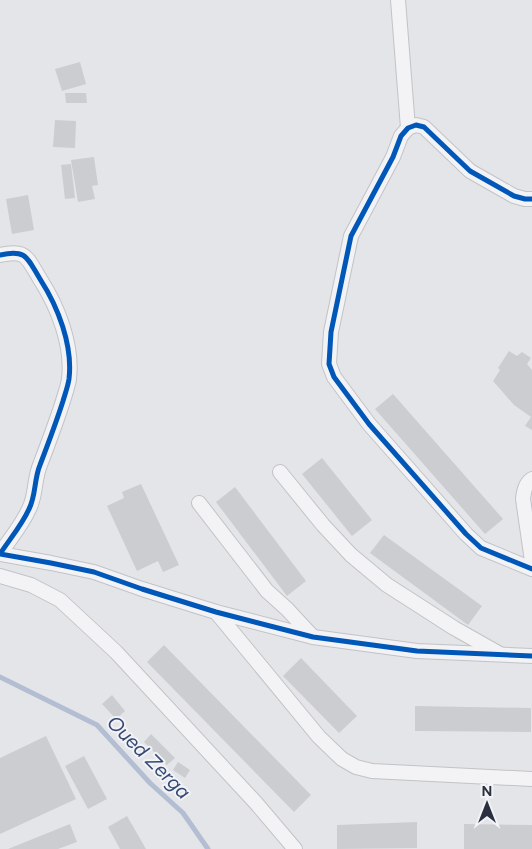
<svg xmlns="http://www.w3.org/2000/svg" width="532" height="849" viewBox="0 0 532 849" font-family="Figtree,sans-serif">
	<rect width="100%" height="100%" fill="#e4e5e8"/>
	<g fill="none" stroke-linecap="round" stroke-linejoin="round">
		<path stroke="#b4bed2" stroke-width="5" d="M0 677 97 725 150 783 183 813 208 849"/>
	</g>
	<g fill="#cccdd0">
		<path d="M80 62 86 84 62 91 55 69Z"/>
		<path d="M65 93H86L87 103H66Z"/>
		<path d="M55 120 76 121 75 148 53 147Z"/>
		<path d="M94 157 98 185 92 186 95 199 78 202 71 160Z"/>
		<path d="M71 164 75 198 65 199 61 165Z"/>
		<path d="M28 195 34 230 12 234 6 199Z"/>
		<path d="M509 351 517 356 522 352 531 358 527 364 532 370V430L525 426 531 417 514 405 493 381 500 370 498 368Z"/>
		<path d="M393 394 503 519 485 534 375 409Z"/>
		<path d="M322 458 372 520 352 536 302 474Z"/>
		<path d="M141 484 179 565 163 572 158 561 137 571 107 506 124 498 122 492Z"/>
		<path d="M235 487 306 581 287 596 216 502Z"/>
		<path d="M384 535 482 606 468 625 370 553Z"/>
		<path d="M164 645 311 795 294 812 147 662Z"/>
		<path d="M301 658 357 716 339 733 283 676Z"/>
		<path d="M112 695 125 711 116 719 102 704Z"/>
		<path d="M415 706 531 708V732L415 731Z"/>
		<path d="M151 734 175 758 167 765 144 742Z"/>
		<path d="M46 736 76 799 0 834V758Z"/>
		<path d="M84 756 107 799 88 809 65 766Z"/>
		<path d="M178 762 190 770 185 778 173 770Z"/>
		<path d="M127 816 146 849H120L108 827Z"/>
		<path d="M417 822V848L337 849V825Z"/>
		<path d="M70 824 77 842 58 849H8Z"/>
		<path d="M464 824 532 825V849H464Z"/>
	</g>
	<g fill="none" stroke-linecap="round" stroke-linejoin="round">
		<defs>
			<g id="street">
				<path d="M398 0 408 128"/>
				<path d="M532 199H525L514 196 470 171 424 127 416 125 408 128 401 136 393 157 351 236 331 332 329 364 334 377 369 424 466 534 481 548 532 569"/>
				<path d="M0 255C27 249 27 258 40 279 58 307 73 345 69 379 68 386 65 394 63 401 56 423 48 444 40 465 34 479 36 496 29 509 22 525 9 540 0 554L51 563 94 572 142 589 216 612 313 637 417 651 532 656"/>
				<path d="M280 472 323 525 351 555 387 585 454 628 500 654"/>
				<path d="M532 479C525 484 524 491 523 499L532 561"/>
				<path d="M199 503 267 591 287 609 313 637"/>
				<path d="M0 576 31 585 60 600 116 652 256 803 295 849"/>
				<path d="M216 612 319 737 342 759 356 767 372 771 532 779"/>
			</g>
		</defs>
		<use href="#street" stroke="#c2c3c6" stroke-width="16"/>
		<use href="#street" stroke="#f3f3f5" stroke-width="14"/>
		<defs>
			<g id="cycleway">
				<path d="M532 199H525L514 196 470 171 424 127 416 125 408 128 401 136 393 157 351 236 331 332 329 364 334 377 369 424 466 534 481 548 532 569"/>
				<path d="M0 255C27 249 27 258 40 279 58 307 73 345 69 379 68 386 65 394 63 401 56 423 48 444 40 465 34 479 36 496 29 509 22 525 9 540 0 554L51 563 94 572 142 589 216 612 313 637 417 651 532 656"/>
			</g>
		</defs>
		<use href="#cycleway" stroke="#f2f3f7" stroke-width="8"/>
		<use href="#cycleway" stroke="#0057b8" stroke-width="5"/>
	</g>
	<g text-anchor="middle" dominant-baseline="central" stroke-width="4" stroke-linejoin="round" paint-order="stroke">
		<g font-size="20" font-style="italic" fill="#374973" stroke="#f2f3f7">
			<text transform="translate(149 757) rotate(45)">Oued Zerga</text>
		</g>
	</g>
	<g transform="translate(487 804)" stroke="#f2f3f7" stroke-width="4" paint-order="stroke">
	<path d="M0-4L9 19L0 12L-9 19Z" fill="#2b3041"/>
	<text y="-8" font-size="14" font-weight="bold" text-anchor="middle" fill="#2b3041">N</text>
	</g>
</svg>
